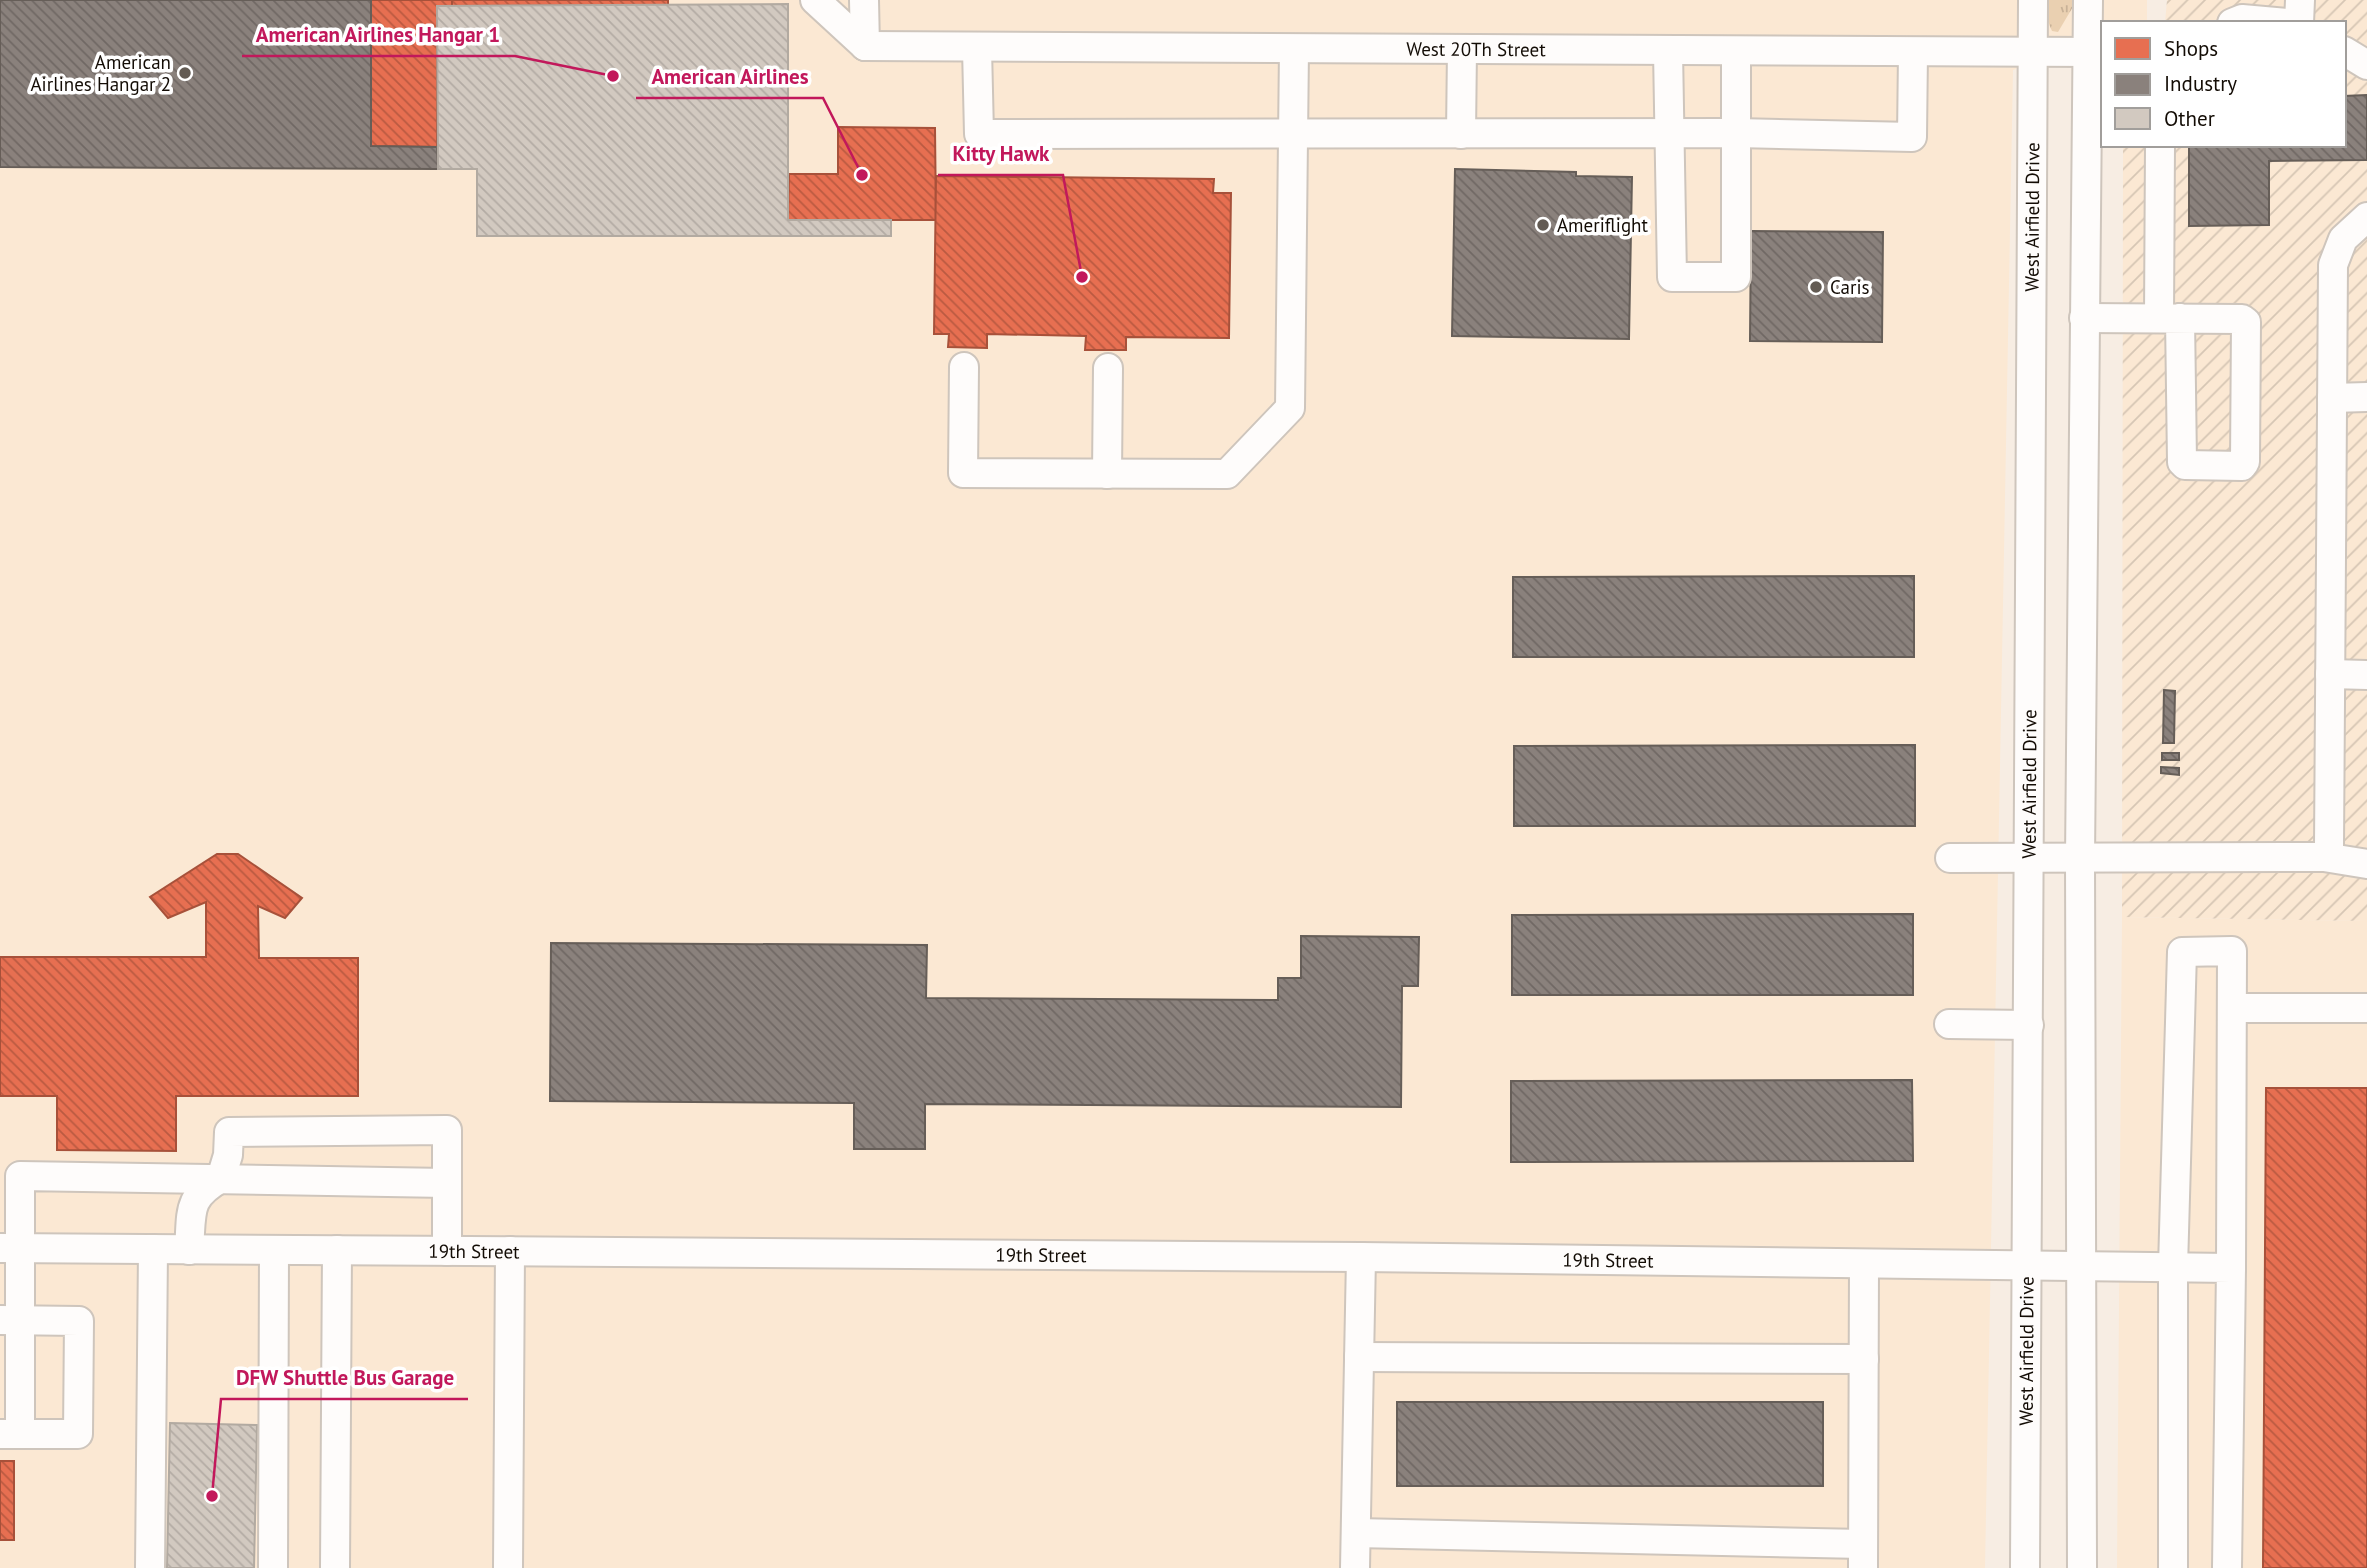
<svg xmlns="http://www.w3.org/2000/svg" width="2367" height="1568" viewBox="0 0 2367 1568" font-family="'PT Sans',sans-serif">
	<defs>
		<pattern id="industrial-furrows" width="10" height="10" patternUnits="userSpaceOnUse" patternTransform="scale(1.75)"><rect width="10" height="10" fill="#fbe8d3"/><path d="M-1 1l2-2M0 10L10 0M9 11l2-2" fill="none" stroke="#d6c6b4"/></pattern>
		<pattern id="grass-tufts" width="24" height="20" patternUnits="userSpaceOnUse" patternTransform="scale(1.75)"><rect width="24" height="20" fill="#ead0b1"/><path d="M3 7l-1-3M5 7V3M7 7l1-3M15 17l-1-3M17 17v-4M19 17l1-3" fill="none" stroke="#c8b197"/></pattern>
		<pattern id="shops-back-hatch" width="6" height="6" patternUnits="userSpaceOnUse" patternTransform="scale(1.75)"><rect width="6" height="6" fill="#e76f51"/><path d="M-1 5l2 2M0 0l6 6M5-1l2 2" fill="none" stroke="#ba5a41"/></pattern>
		<pattern id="industry-back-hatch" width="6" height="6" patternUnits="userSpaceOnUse" patternTransform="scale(1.75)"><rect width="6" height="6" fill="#8a817c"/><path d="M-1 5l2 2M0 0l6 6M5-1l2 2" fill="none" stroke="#706864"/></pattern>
		<pattern id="building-back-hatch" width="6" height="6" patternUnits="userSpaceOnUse" patternTransform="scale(1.75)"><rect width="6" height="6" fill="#d2c9c0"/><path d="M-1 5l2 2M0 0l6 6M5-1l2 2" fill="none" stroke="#b3aba4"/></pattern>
	</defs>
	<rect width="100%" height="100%" fill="#f7ede3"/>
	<g fill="#fbe8d3">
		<path d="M0 0H2147V23H2103V38L2013 70 1985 1568H0Z"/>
		<path d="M2122 917 2367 921V1568H2117Z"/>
	</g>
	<path fill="url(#industrial-furrows)" d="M2167 0H2367V921L2122 917 2123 145H2344V23H2165Z"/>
	<path fill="url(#grass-tufts)" d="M2046 0H2077L2058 32 2052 31 2046 17Z"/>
	<g fill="url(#shops-back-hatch)" stroke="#a7513a" stroke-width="2">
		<path d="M371 0H452V6H437V147L371 146Z"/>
		<path d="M452 0H668V5L452 6Z"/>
		<path d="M838 127 935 128 936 220H788L789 174H838Z"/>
		<path d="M936 176 1214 179 1213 193H1231L1229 338 1126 337V350H1085L1086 336 987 334V348L948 347 949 334H934Z"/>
		<path d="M217 854H238L302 898 285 918 258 906 259 958H358V1096H176V1151L57 1150V1096H0V957H206V902L168 918 150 897Z"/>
		<path d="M2266 1088H2367V1568H2263Z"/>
		<rect x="0" y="1461" width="14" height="79"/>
	</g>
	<g fill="url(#industry-back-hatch)" stroke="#665e58" stroke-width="2">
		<path d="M0 0H371V146L437 147 438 169 0 167Z"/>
		<path d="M2367 95V160L2269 161V225L2189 226V145H2344V96Z"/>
		<path d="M1455 169 1576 172V176L1632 177 1629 339 1452 336Z"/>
		<path d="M1751 231 1883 232 1882 342 1750 341Z"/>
		<path d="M1914 576V657H1513V577Z"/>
		<path d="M2164 690 2175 691 2174 743H2163Z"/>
		<path d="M1915 745V826H1514V746Z"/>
		<rect x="2162" y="753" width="17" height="7"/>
		<path d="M2161 767 2179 768V775L2161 773Z"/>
		<path d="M1913 914V995H1512V915Z"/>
		<path d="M1301 936 1419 937 1418 986H1402L1401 1107 925 1104V1149H854V1103L550 1101 551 943 927 945 926 998 1278 1000V978H1301Z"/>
		<path d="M1912 1080 1913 1161 1511 1162V1081Z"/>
		<rect x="1397" y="1402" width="426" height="84"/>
	</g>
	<g fill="url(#building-back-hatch)" stroke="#b2aaa1" stroke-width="2">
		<path d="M788 4V220H891V236H477V169H438L437 6Z"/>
		<path d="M170 1423 257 1425 254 1568H167Z"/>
	</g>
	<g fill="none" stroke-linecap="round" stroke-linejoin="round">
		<defs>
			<g id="minor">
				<path d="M815 0 865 46"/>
				<path d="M864 0 865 46"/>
				<path d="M2232 23 2242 19 2288 23"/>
				<path d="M2299 23 2300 0"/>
				<path id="s1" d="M865 46 2103 52"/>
				<path d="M977 48 979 134 1736 133 1912 137 1913 52"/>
				<path d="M1668 51 1672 277H1736V51"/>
				<path d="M2344 51 2367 65"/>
				<path d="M1461 134 1462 49"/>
				<path d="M2084 318 2242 319 2246 322 2245 462 2242 466 2185 465 2182 462 2180 318"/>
				<path d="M2159 318 2160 145"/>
				<path d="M964 367 963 473 1227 474 1290 408 1294 49"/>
				<path d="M2332 398 2367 397"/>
				<path d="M1107 474 1108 368"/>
				<path d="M2330 674 2367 675"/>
				<path d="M2324 857 2367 864"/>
				<path d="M1950 858 2324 857 2329 847 2333 265 2343 239 2367 217"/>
				<path d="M2232 1008H2367"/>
				<path d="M1949 1024 2029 1025"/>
				<path id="s2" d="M0 1248 1361 1257 2231 1268 2227 1568"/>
				<path d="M189 1250C192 1212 186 1198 221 1178L228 1155 229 1132 447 1130V1251"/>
				<path d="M0 1320 79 1321 78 1434H0"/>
				<path d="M1359 1357 1864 1359"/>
				<path d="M20 1434V1176L447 1183"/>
				<path d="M1356 1533 1863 1544"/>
				<path d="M150 1568 153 1249"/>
				<path d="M273 1568 274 1250"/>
				<path d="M335 1568 337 1250"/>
				<path d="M508 1568 510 1251"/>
				<path d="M1355 1568 1361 1257"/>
				<path d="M1863 1568 1864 1265"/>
				<path id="s3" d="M2025 1568 2033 0"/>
				<path d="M2082 1568 2080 859 2088 0"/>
				<path d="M2173 1568V1267L2182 952 2232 951 2231 1268"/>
			</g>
		</defs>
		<use href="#minor" stroke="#cec5bc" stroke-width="32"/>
		<use href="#minor" stroke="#fefcfb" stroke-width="28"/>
	</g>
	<g fill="#635b53" stroke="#fff" stroke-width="2.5">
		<circle cx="185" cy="73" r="7"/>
		<circle cx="1543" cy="225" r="7"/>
		<circle cx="1816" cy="287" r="7"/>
	</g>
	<g text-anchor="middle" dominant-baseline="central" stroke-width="7" stroke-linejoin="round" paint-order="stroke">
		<g font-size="19" fill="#130c05" stroke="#fff">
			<text stroke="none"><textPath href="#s1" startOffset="611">West 20Th Street</textPath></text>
			<text stroke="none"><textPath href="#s3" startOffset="1351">West Airfield Drive</textPath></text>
			<text stroke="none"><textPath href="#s3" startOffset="784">West Airfield Drive</textPath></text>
			<text stroke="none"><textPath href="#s2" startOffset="474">19th Street</textPath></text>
			<text stroke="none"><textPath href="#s2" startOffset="1041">19th Street</textPath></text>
			<text stroke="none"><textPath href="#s2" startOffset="1608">19th Street</textPath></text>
			<text stroke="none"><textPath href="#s3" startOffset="217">West Airfield Drive</textPath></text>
		</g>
		<g font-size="19" fill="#130c05" stroke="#fff" text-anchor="start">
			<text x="171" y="62" text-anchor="end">American<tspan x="171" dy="22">Airlines Hangar 2</tspan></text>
			<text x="1557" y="225">Ameriflight</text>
			<text x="1830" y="287">Caris</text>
		</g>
	</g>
	<path fill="none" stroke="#c2185b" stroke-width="2.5" d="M613 76L515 56H242M862 175L823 98H636M1082 277L1063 175H938M212 1496L221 1399H468"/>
	<g fill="#c2185b" stroke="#fff" stroke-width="2.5">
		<circle cx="613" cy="76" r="7"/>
		<circle cx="862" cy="175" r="7"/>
		<circle cx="1082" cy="277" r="7"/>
		<circle cx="212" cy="1496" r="7"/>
	</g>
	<g font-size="21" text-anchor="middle" font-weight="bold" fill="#c2185b" stroke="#fff" stroke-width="7" stroke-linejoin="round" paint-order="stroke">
		<text x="378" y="42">American Airlines Hangar 1</text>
		<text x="730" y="84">American Airlines</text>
		<text x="1001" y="161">Kitty Hawk</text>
		<text x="345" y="1385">DFW Shuttle Bus Garage</text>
	</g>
	<rect x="2101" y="21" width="245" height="126" fill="#ffffff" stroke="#a19e9b" stroke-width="2"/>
	<rect x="2115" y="38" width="35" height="21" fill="#e76f51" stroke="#a19e9b" stroke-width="2"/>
	<text x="2164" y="56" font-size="21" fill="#130c05">Shops</text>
	<rect x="2115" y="74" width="35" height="21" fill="#8a817c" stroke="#a19e9b" stroke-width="2"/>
	<text x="2164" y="91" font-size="21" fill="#130c05">Industry</text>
	<rect x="2115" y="108" width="35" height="21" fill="#d2c9c0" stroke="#a19e9b" stroke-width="2"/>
	<text x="2164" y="126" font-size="21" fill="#130c05">Other</text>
</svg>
